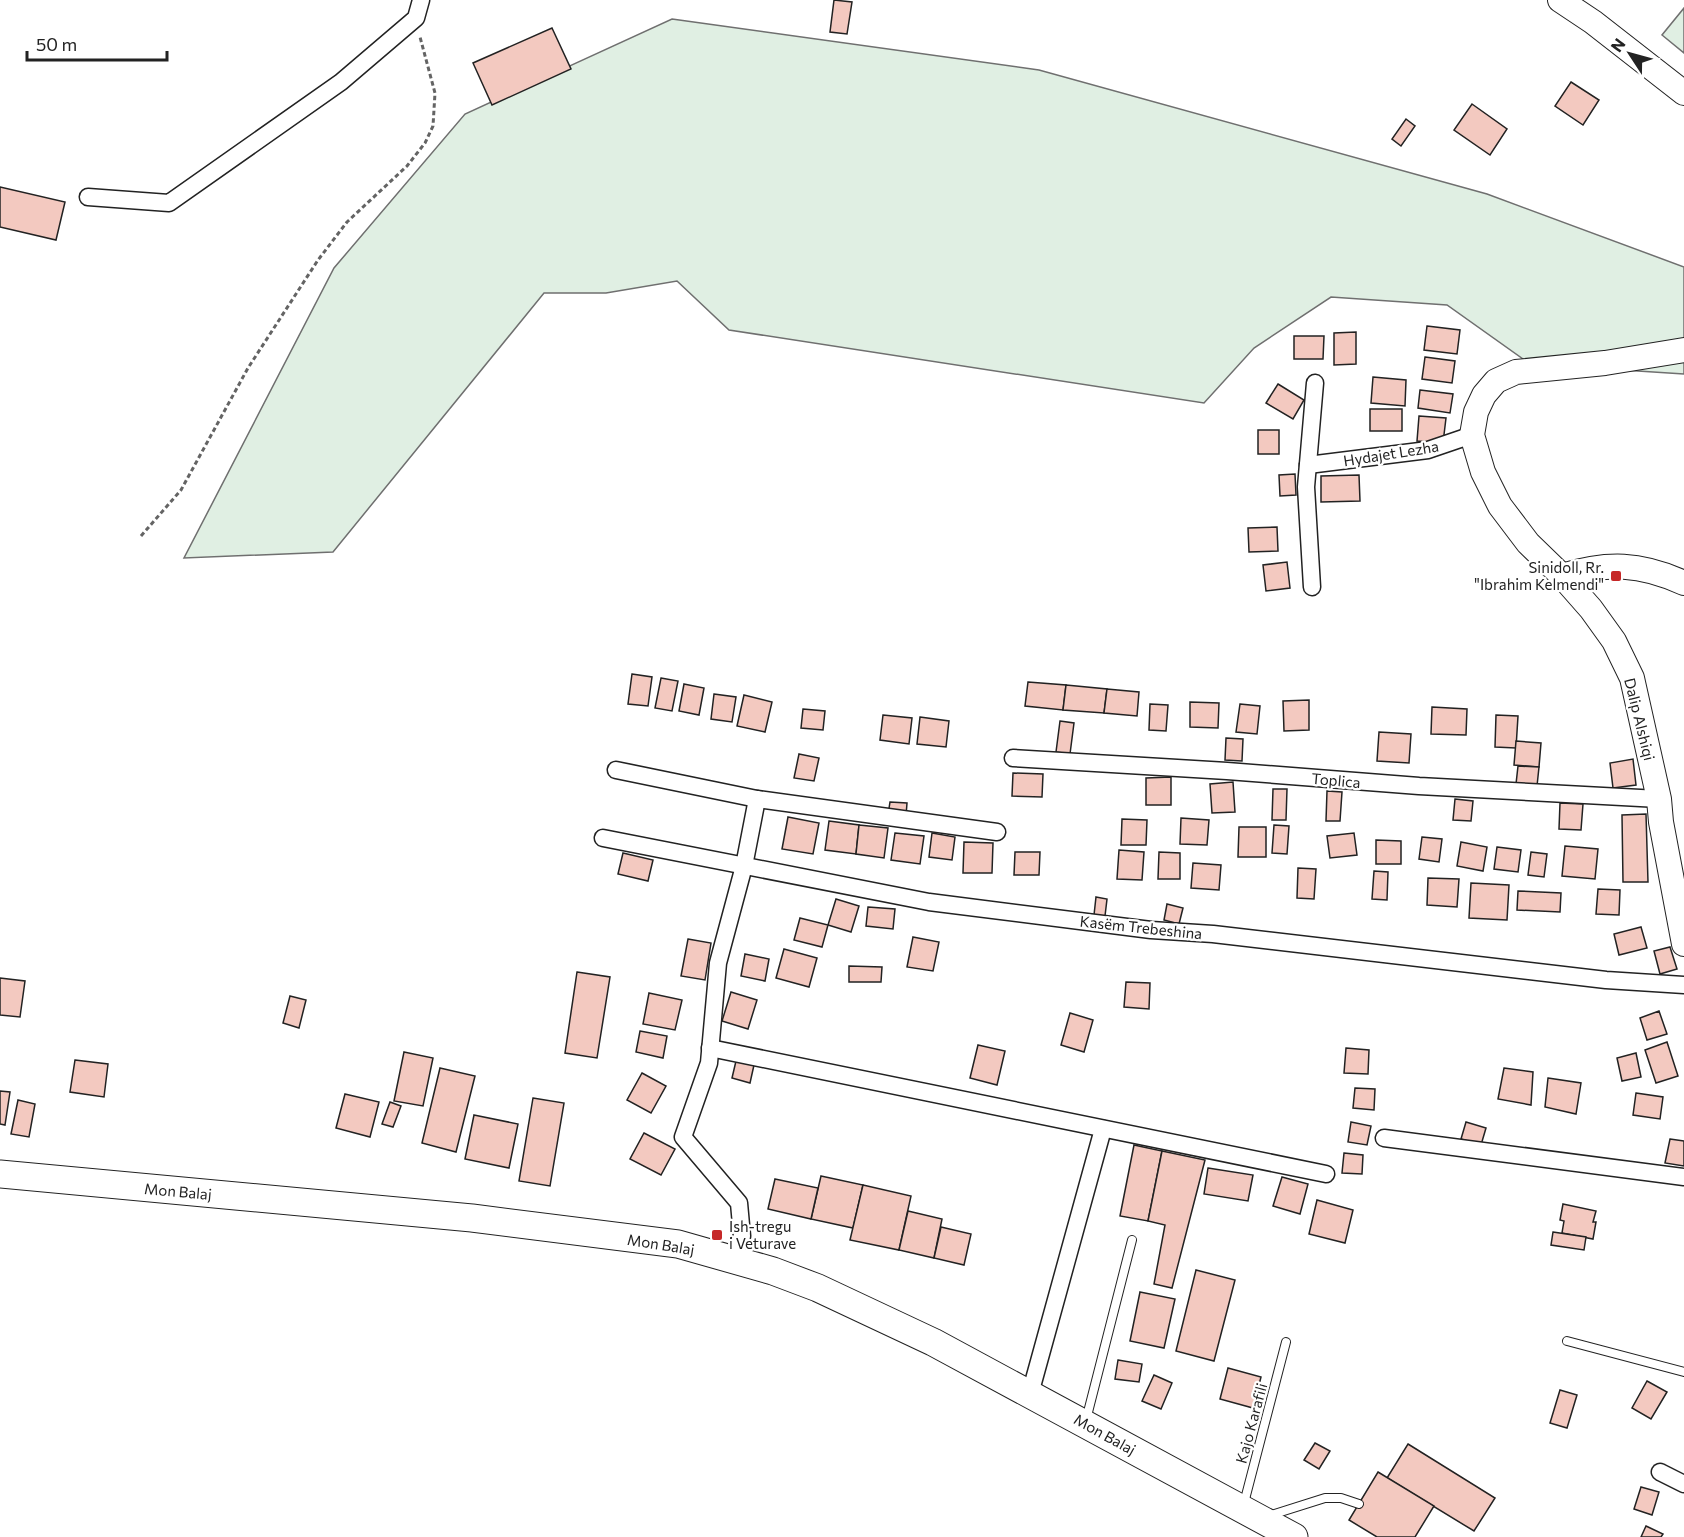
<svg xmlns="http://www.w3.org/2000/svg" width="1684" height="1537" viewBox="0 0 1684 1537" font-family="Commissioner,sans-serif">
	<rect width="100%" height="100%" fill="#fff"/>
	<g fill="#e0efe3" stroke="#6f6f6f" stroke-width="1.5">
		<path d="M1684 8V53L1662 35Z"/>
		<path d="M672 19 1039 70 1487 194 1684 267V374L1530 364 1447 305 1331 297 1254 348 1204 403 729 330 677 281 606 293H544L333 552 184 558 334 268 465 114Z"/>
	</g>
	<g fill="#f3c9c0" stroke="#222" stroke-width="1.5">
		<path d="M834 0 852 2 847 34 830 32Z"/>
		<path d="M552 28 571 69 492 105 473 63Z"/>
		<path d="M1571 82 1599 100 1583 125 1555 106Z"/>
		<path d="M1472 104 1507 129 1490 155 1454 130Z"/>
		<path d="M1406 119 1415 126 1401 146 1392 139Z"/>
		<path d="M0 187 65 202 56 240 0 227Z"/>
		<path d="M1427 326 1460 330 1457 354 1424 350Z"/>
		<path d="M1356 332V364L1334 365V333Z"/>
		<path d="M1294 336H1324L1323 359H1294Z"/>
		<path d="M1425 357 1455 361 1452 383 1422 379Z"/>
		<path d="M1373 377 1406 380 1405 406 1371 403Z"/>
		<path d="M1278 384 1304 400 1293 419 1266 403Z"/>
		<path d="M1420 390 1453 394 1450 413 1418 408Z"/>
		<rect x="1370" y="409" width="32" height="22"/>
		<path d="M1419 416 1446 418 1443 443 1417 441Z"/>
		<rect x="1258" y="430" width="21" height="24"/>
		<path d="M1295 474 1296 495 1280 496 1279 475Z"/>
		<path d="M1359 475 1360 501 1321 502V476Z"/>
		<path d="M1277 527 1278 551 1249 552 1248 528Z"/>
		<path d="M1287 562 1290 588 1266 591 1263 565Z"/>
		<path d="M632 674 652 677 648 706 628 704Z"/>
		<path d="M661 678 678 681 672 711 655 708Z"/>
		<path d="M1028 682 1066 685 1063 710 1025 706Z"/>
		<path d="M684 684 704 688 699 715 679 711Z"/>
		<path d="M1066 685 1107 689 1104 713 1063 710Z"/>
		<path d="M1107 689 1139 692 1137 716 1104 713Z"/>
		<path d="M714 694 736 697 732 722 711 719Z"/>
		<path d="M744 695 772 702 765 732 737 726Z"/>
		<path d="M1309 700V730L1284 731 1283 701Z"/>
		<path d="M1190 702 1219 703 1218 728 1190 727Z"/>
		<path d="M1150 704 1168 705 1166 731 1149 730Z"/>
		<path d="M1240 704 1260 706 1257 734 1236 732Z"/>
		<path d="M1432 707 1467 709 1466 735 1431 734Z"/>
		<path d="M803 709 825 711 823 730 801 728Z"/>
		<path d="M883 715 912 718 909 744 880 740Z"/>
		<path d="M1496 715 1518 716 1516 748 1495 747Z"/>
		<path d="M920 717 949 721 946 747 917 744Z"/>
		<path d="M1060 721 1074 723 1070 754 1056 752Z"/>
		<path d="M1379 732 1411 734 1409 763 1377 761Z"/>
		<path d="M1226 738 1243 739 1242 761 1225 760Z"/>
		<path d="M1516 741 1541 743 1539 767 1514 765Z"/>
		<path d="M799 754 819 758 814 781 794 778Z"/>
		<path d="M1633 759 1636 785 1613 788 1610 763Z"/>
		<path d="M1518 766 1539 767 1537 786 1516 784Z"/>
		<path d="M1013 773 1043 774 1042 797 1012 796Z"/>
		<path d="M1171 777V805H1146V778Z"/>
		<path d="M1233 782 1235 812 1212 813 1210 784Z"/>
		<path d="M1273 789H1287L1286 820H1272Z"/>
		<path d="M1327 791 1342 792 1340 821H1326Z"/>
		<path d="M1455 799 1473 801 1471 821 1453 820Z"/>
		<path d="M890 802 907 803 906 816 888 815Z"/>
		<path d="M1560 803 1583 804 1581 830 1559 829Z"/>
		<path d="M1646 814 1648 882H1623L1622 815Z"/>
		<path d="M788 817 819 823 813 854 782 849Z"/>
		<path d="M1181 818 1209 820 1207 845 1180 844Z"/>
		<path d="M1122 819 1147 820 1146 845H1121Z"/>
		<path d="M829 821 859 825 856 854 825 850Z"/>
		<path d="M859 825 888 828 884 858 856 854Z"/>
		<path d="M1274 825 1289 826 1287 854 1272 853Z"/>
		<path d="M1239 827H1266V857H1238Z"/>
		<path d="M895 833 924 836 920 864 891 860Z"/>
		<path d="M932 833 955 837 952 860 929 857Z"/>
		<path d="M1354 833 1357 855 1330 858 1327 836Z"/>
		<path d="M1422 837 1442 839 1439 862 1419 859Z"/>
		<path d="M1376 840 1401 841V864H1376Z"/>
		<path d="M964 842 993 843 992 873H963Z"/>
		<path d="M1461 842 1487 847 1483 871 1457 866Z"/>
		<path d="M1565 846 1598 849 1595 879 1562 876Z"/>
		<path d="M1497 847 1521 850 1518 872 1494 869Z"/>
		<path d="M1119 850 1144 852 1142 880 1117 879Z"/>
		<path d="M1015 852H1040L1039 875H1014Z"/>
		<path d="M1159 852 1180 853V879H1158Z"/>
		<path d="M1531 852 1547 854 1544 877 1528 875Z"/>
		<path d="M623 853 653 860 648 881 618 874Z"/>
		<path d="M1193 863 1221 865 1219 890 1191 888Z"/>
		<path d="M1298 868 1316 869 1314 899 1297 898Z"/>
		<path d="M1374 871 1388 872 1387 900 1372 899Z"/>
		<path d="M1428 878 1459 879 1457 907 1427 905Z"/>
		<path d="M1471 883 1509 885 1507 920 1469 918Z"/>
		<path d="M1598 889 1620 890 1619 915 1596 914Z"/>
		<path d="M1518 891 1561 893 1560 912 1517 910Z"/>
		<path d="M1096 897 1107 899 1105 916 1094 915Z"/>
		<path d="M836 899 859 906 851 932 828 925Z"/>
		<path d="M1167 904 1183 908 1179 924 1164 920Z"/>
		<path d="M868 907 895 909 893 929 866 926Z"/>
		<path d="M800 918 828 925 822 947 794 940Z"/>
		<path d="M1641 927 1647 948 1619 955 1614 934Z"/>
		<path d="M913 937 939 942 933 971 907 967Z"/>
		<path d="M688 939 711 943 705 980 681 976Z"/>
		<path d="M1670 947 1677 969 1660 974 1654 951Z"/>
		<path d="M784 949 817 958 809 987 776 978Z"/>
		<path d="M745 954 769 959 765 981 741 976Z"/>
		<path d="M849 966 882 967 881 982H849Z"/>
		<path d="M577 972 610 977 597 1058 565 1053Z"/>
		<path d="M0 978 25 981 20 1017 0 1015Z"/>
		<path d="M1126 982 1150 983 1149 1009 1124 1007Z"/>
		<path d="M731 992 757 1000 748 1029 722 1021Z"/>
		<path d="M649 993 682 1000 675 1030 643 1024Z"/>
		<path d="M290 996 306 1000 299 1028 283 1023Z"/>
		<path d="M1659 1011 1667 1034 1647 1040 1640 1018Z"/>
		<path d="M1070 1013 1093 1020 1084 1052 1061 1045Z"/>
		<path d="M640 1031 667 1036 663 1058 636 1052Z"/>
		<path d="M1667 1042 1678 1076 1656 1083 1645 1050Z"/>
		<path d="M978 1045 1005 1051 997 1085 970 1078Z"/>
		<path d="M1346 1048 1369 1050 1368 1074 1344 1073Z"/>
		<path d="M404 1052 433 1058 423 1106 394 1101Z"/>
		<path d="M1636 1053 1641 1077 1622 1081 1617 1058Z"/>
		<path d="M75 1060 108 1064 104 1097 70 1092Z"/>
		<path d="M736 1061 754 1065 750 1083 732 1078Z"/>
		<path d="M440 1068 475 1076 456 1152 422 1143Z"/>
		<path d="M1504 1068 1533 1072 1531 1105 1498 1099Z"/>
		<path d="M642 1073 666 1086 651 1113 627 1100Z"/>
		<path d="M1548 1078 1581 1083 1576 1114 1545 1107Z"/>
		<path d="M1355 1088 1375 1089 1374 1110 1353 1108Z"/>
		<path d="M0 1091 10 1092 5 1125 0 1124Z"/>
		<path d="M1636 1093 1663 1097 1660 1119 1633 1115Z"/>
		<path d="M345 1094 379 1102 370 1137 336 1128Z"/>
		<path d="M533 1098 564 1103 550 1186 519 1181Z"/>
		<path d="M18 1100 35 1104 29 1137 11 1134Z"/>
		<path d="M390 1102 401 1106 393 1127 382 1124Z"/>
		<path d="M474 1115 518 1124 509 1168 465 1159Z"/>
		<path d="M1351 1122 1371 1126 1367 1145 1348 1142Z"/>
		<path d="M1466 1122 1486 1128 1481 1145 1461 1139Z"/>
		<path d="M644 1133 675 1149 661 1175 630 1159Z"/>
		<path d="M1670 1139 1684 1141V1166L1665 1163Z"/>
		<path d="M1134 1145 1162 1151 1148 1221 1120 1216Z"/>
		<path d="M1162 1151 1205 1160 1172 1288 1154 1284 1165 1225 1148 1221Z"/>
		<path d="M1344 1153 1363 1155 1362 1174 1342 1173Z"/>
		<path d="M1208 1168 1253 1175 1248 1201 1204 1194Z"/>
		<path d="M821 1176 863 1185 853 1228 811 1219Z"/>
		<path d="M1282 1177 1308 1184 1300 1214 1273 1206Z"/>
		<path d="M775 1179 818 1188 811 1219 768 1209Z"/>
		<path d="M863 1185 911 1196 899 1250 850 1240Z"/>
		<path d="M1317 1200 1353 1210 1345 1243 1309 1234Z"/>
		<path d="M1563 1204 1596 1211 1593 1222H1596L1593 1239 1562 1233 1564 1221 1560 1220Z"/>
		<path d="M908 1211 942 1219 934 1258 899 1250Z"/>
		<path d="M941 1227 971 1234 964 1265 934 1258Z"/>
		<path d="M1553 1232 1586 1237 1584 1250 1551 1245Z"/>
		<path d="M1196 1270 1235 1280 1214 1361 1176 1351Z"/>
		<path d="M1140 1292 1175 1299 1164 1348 1130 1341Z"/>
		<path d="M1118 1360 1142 1364 1139 1382 1115 1379Z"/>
		<path d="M1228 1368 1261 1377 1253 1408 1220 1399Z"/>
		<path d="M1154 1375 1172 1383 1161 1409 1142 1401Z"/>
		<path d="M1647 1381 1667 1392 1651 1419 1632 1408Z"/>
		<path d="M1560 1390 1577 1395 1567 1428 1550 1423Z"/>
		<path d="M1315 1443 1330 1451 1319 1469 1304 1460Z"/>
		<path d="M1408 1444 1495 1498 1474 1531 1387 1478Z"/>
		<path d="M1378 1472 1434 1506 1415 1537H1377L1349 1520Z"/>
		<path d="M1641 1487 1659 1492 1652 1515 1634 1509Z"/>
		<path d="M1646 1526 1663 1534 1661 1537H1641Z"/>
	</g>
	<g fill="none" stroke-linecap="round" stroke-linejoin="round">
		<defs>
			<g id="lane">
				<path d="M1567 1341 1684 1372"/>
				<path d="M1086 1420 1132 1240"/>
				<path d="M1243 1507 1286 1342"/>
				<path d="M1268 1516 1325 1498H1341L1359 1504"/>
			</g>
			<g id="street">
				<path d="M88 197 169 203 341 82 416 18 421 0"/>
				<path d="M1308 465 1428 450 1472 435"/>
				<path d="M1312 587 1306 487 1315 383"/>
				<path d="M1013 758 1227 771 1419 786 1659 799"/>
				<path d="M616 770 757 799 997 832"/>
				<path d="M603 838 929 902 1151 930 1213 934 1606 980 1684 985"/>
				<path d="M710 1048 1326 1174"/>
				<path d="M1384 1138 1684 1177"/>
				<path d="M735 1259 737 1247 742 1236 739 1203 683 1137 709 1063 718 963 744 866 757 799"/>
				<path d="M1030 1394 1103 1129"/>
				<path d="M1660 1472 1684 1484"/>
			</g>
			<g id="secondary">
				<path d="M1560 0 1593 22 1684 93"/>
				<path d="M1684 350 1605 363 1516 372 1496 381 1484 395 1476 412 1472 435 1483 472 1500 506 1528 543 1562 576 1591 609 1614 641 1632 678 1659 799 1661 822 1684 944"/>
				<path d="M1562 576C1608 562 1640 563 1684 583"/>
			</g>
			<path id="primary" d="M0 1174 472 1218 678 1244 773 1271 818 1288 933 1342 1294 1537"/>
		</defs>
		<use href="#lane" stroke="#222" stroke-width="10"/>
		<use href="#street" stroke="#222" stroke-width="19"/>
		<use href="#secondary" stroke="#222" stroke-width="26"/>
		<use href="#primary" stroke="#222" stroke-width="29"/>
		<path stroke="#646464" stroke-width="3" stroke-dasharray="4.5 3" stroke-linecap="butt" d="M141 536 181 490 248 368 318 260 347 222 407 166 425 143 433 126 435 93 420 37"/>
		<use href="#lane" stroke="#fff" stroke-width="8"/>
		<use href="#street" stroke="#fff" stroke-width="16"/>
		<use href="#secondary" stroke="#fff" stroke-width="24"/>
		<use href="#primary" stroke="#fff" stroke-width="27"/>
	</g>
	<g fill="#c62828" stroke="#fff" stroke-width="2">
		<rect x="1610" y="570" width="12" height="12" rx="3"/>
		<rect x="711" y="1229" width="12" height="12" rx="3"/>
	</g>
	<g text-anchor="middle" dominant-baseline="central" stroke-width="4.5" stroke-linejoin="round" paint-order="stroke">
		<g font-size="15" fill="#222" stroke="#fff">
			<text transform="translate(1391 453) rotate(-9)">Hydajet Lezha</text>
			<text transform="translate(1640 719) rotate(76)">Dalip Alshiqi</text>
			<text transform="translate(1336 780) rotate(5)">Toplica</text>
			<text transform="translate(1141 927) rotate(6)">Kasëm Trebeshina</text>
			<text transform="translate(178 1191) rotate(5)">Mon Balaj</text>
			<text transform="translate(661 1244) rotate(9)">Mon Balaj</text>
			<text transform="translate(1251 1423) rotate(-75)">Kajo Karafili</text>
			<text transform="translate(1105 1434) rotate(29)">Mon Balaj</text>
		</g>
		<g font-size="15" fill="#222" stroke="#fff" text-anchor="end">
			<text x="1604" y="567">Sinidoll, Rr.<tspan x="1604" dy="17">"Ibrahim Kelmendi"</tspan></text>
			<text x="729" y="1226" text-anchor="start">Ish-tregu<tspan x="729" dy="17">i Veturave</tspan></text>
		</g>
	</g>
	<g transform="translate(1630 54) rotate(306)" stroke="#ffffff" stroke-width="4.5" paint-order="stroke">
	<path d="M0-4.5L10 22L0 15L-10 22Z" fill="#222222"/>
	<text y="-9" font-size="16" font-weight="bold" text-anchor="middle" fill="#222222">N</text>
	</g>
	<path d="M27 51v9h140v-9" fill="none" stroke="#222222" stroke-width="3"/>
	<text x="36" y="51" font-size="18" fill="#222222" stroke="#ffffff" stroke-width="4.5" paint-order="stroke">50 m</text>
</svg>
